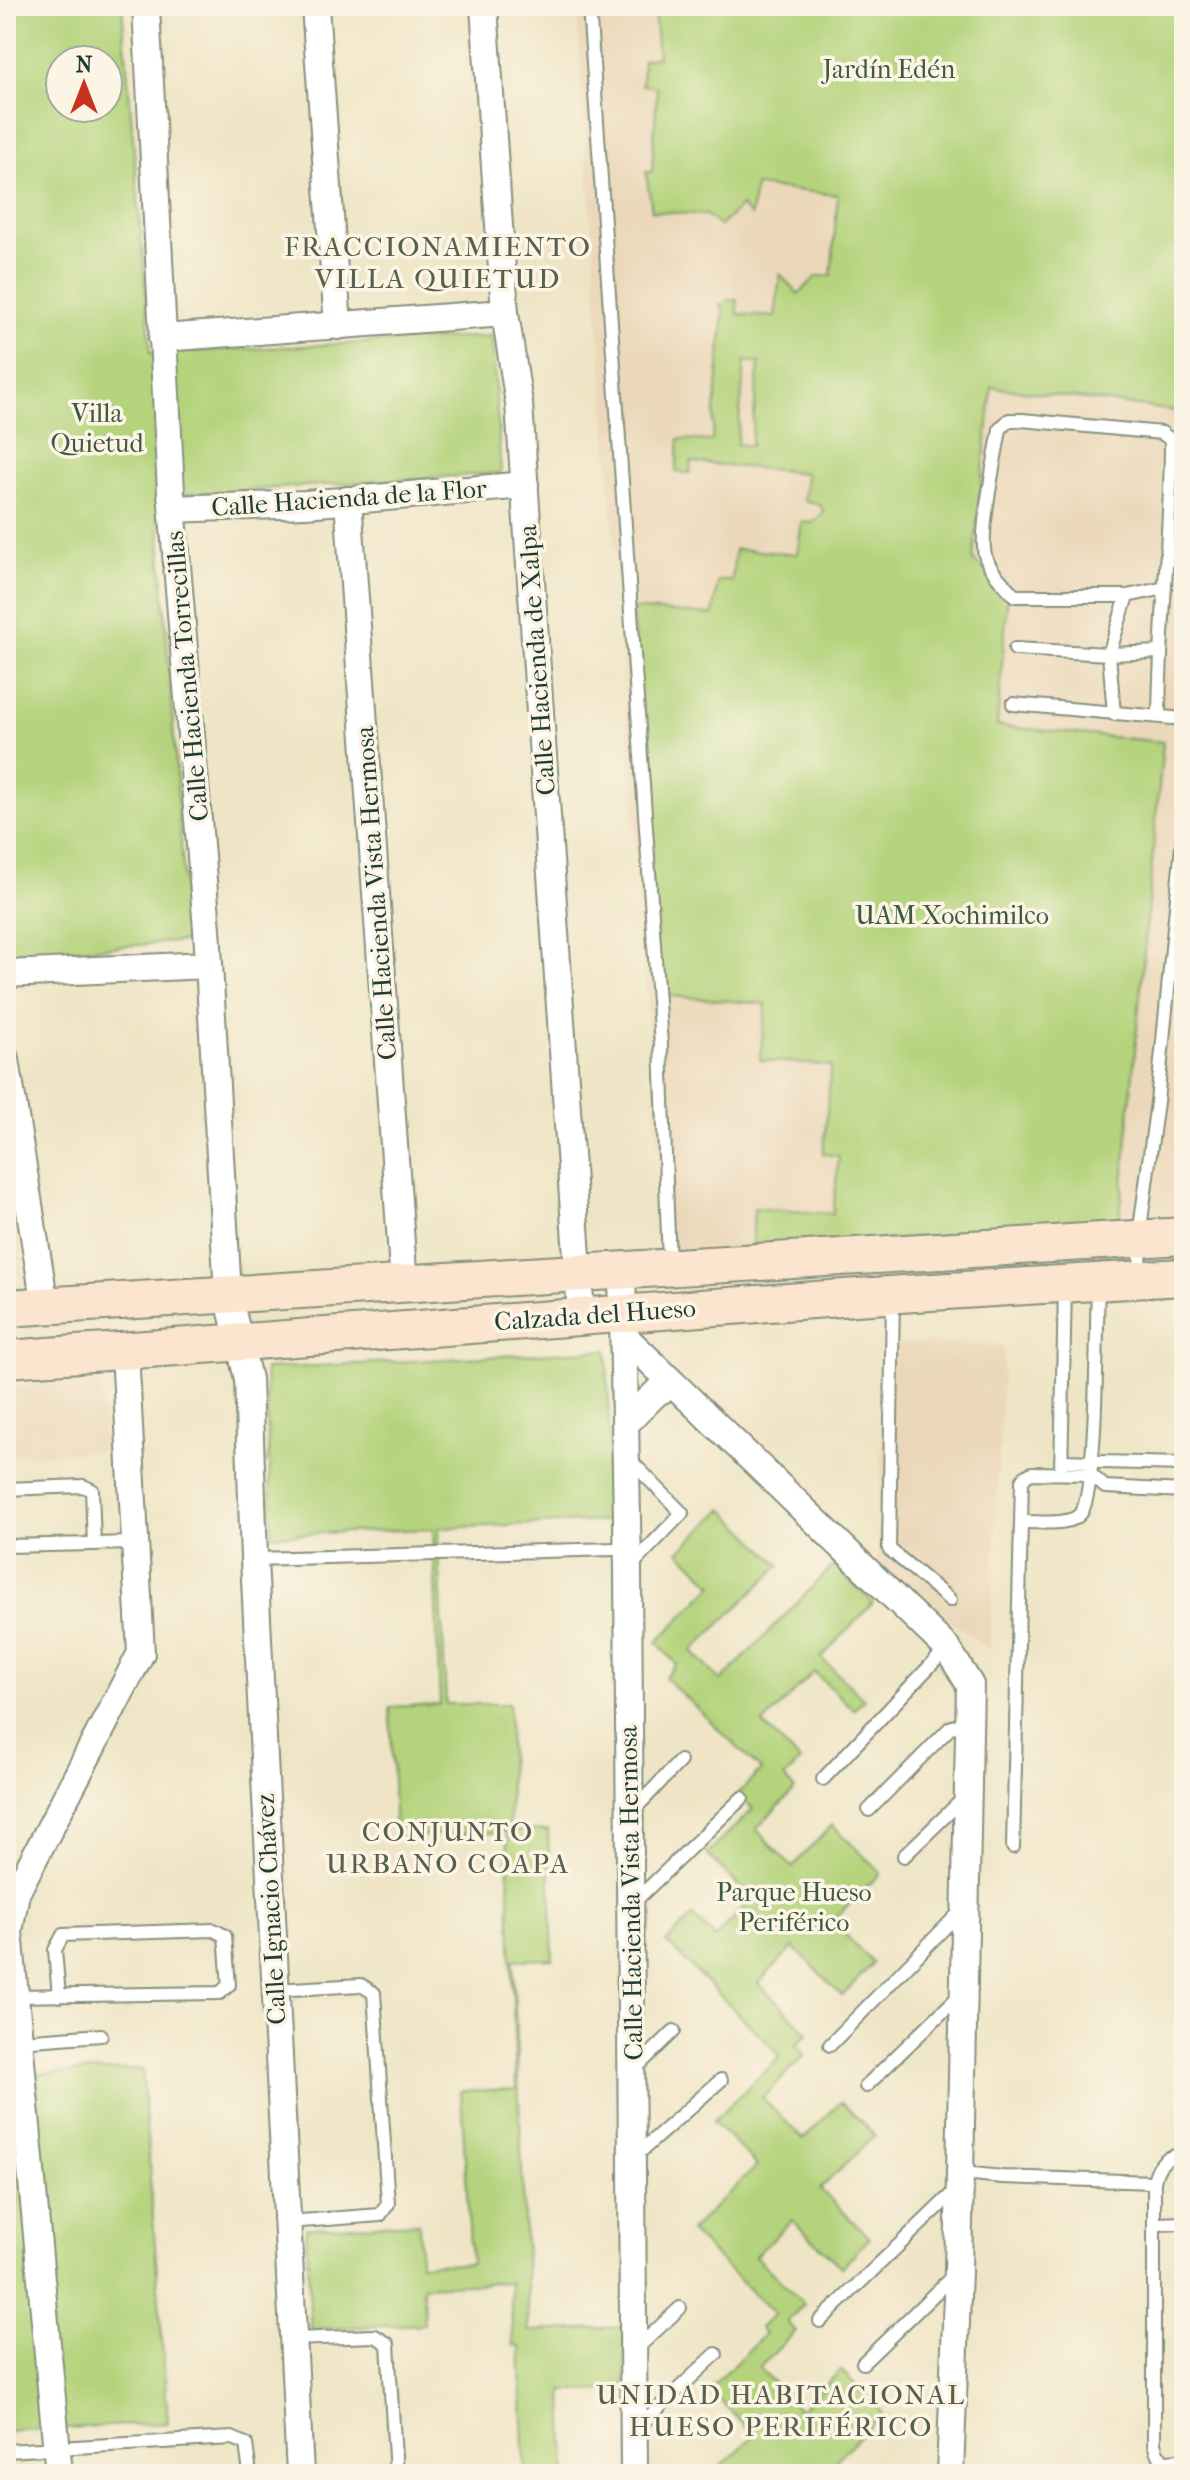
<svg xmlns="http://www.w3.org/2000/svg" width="1190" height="2480" viewBox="0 0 1190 2480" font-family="'IM FELL French Canon',serif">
	<rect width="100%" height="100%" fill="#fcf5e5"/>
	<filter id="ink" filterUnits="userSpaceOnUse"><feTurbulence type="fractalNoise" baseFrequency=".0125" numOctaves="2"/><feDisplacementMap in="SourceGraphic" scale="16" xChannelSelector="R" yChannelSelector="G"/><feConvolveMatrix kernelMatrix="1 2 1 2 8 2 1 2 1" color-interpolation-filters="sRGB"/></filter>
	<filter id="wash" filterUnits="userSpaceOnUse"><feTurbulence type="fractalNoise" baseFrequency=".006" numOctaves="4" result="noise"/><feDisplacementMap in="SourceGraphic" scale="32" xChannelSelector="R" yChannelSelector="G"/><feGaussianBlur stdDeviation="1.8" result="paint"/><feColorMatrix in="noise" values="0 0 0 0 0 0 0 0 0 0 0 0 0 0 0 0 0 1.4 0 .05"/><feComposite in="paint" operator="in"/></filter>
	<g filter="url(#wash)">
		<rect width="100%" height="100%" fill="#efe5c6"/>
		<g fill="#ebd8ba">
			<path d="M576 6H1184V1225L665 1252Z"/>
			<path d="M910 1343 1004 1345 990 1651 877 1564 886 1349Z"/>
			<path d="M101 1382 104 1451 6 1456V1387Z"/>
		</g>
		<g fill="#b4d37b" stroke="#6a8858" stroke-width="2" fill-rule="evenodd">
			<path d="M6 6H122L151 354 492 336 501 473 157 496 188 941 12 955 6 916ZM60 60H108V108H60Z"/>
			<path d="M654 6H1184V412L992 387 973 560 1008 591 997 726 1163 742 1119 1228 752 1247 754 1208 833 1214 839 1156 823 1154 831 1066 760 1060 766 1004 660 995 632 609 713 615 718 581H732L735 549 797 554 802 522 812 523 824 512 820 505 804 501 806 473 691 462 690 473 676 472 679 439 712 441 724 312 720 306 729 300H737L738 314 775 317 780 274 798 294 817 276H831L838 195 755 186 751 216 741 206 720 226 706 215 652 211 646 172H652L657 87 642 85 643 60 658 57ZM745 361 759 363 751 446 737 444Z"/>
			<path d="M607 1350 612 1521 438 1528 446 1704H509L510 1831 548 1830 553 1959 513 1960 529 2331 625 2327V2390L563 2391 566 2474H525L520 2346 513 2345 510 2282 423 2286 424 2324 311 2329 306 2228 419 2223 420 2264 471 2263 461 2091 516 2089 507 1832 395 1837 390 1707 440 1704 433 1529 272 1535 265 1369Z"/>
			<path d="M723 1509 780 1565 692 1651 721 1681 834 1565 873 1603 821 1658 864 1699 854 1710 814 1672 763 1724 800 1761 784 1778 795 1789 756 1829 792 1867 832 1825 881 1873 832 1921 873 1963 842 1996 794 1947 758 1983 808 2033 796 2045 805 2055 762 2098 803 2139 841 2102 875 2135 820 2189 870 2238 841 2267 792 2220 755 2256 804 2304 787 2322 796 2331 759 2368 800 2410 841 2370 883 2413 830 2466 838 2474H713L754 2435 709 2389 765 2334 760 2328 774 2314 690 2231 757 2166 713 2121 781 2056 666 1942 693 1916 715 1938 752 1899 707 1854 753 1809 738 1794 761 1770 665 1678 677 1665 657 1642 713 1585 679 1551Z"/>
			<path d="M142 2069 168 2423 6 2431V2075Z"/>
		</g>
	</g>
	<g filter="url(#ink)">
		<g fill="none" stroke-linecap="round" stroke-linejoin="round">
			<defs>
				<g id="service">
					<path d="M589 6 661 1045 669 1264"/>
					<path d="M1015 649 1109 654 1160 652"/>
					<path d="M1013 704 1184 719"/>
					<path d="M1114 714 1109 654 1127 596"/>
					<path d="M1159 716C1160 624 1171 533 1171 440L1162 433 1022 420H1009L1000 429C996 455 979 533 985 555 989 570 1005 585 1015 596H1127L1165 588"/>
					<path d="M1140 1275 1141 1221 1157 1102 1184 825"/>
					<path d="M893 1297 889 1549 950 1600"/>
					<path d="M629 1459 682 1513 631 1566"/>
					<path d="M1061 1461 1184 1464"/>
					<path d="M1061 1473 1065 1288"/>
					<path d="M6 1489 83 1486 92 1490 94 1544"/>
					<path d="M1022 1522C1037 1521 1071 1527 1081 1513 1098 1488 1096 1324 1098 1284"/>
					<path d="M6 1546 134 1543"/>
					<path d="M254 1559 615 1549"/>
					<path d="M823 1779 947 1648"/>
					<path d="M869 1810 950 1728 970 1720"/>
					<path d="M632 1812 680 1761"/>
					<path d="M1013 1847 1022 1481 1026 1476 1032 1473 1090 1474 1105 1487 1184 1491"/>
					<path d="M904 1856 965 1797"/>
					<path d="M633 1903 742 1798"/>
					<path d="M275 1990 361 1985 374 1993 388 2204 380 2215 288 2222"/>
					<path d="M13 1996 220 1993 229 1985 225 1936 214 1930 63 1935 55 1950 59 1996"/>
					<path d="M6 2042 101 2035"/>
					<path d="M830 2045 962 1910"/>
					<path d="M635 2069 674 2031"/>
					<path d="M866 2086 962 1993"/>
					<path d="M633 2158 721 2080"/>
					<path d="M960 2175 973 2174 1002 2177 1154 2182V2444L1157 2453 1164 2461 1184 2460"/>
					<path d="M1154 2182C1157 2164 1166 2155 1184 2155"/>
					<path d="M1156 2224 1184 2223"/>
					<path d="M820 2321 956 2190"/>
					<path d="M293 2339 375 2336 388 2344 396 2474"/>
					<path d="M635 2350 680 2308"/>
					<path d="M863 2363 956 2273"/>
					<path d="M637 2428 716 2354"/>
					<path d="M6 2451 232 2438 246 2444 250 2474"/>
				</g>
				<g id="minor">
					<path d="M146 6 171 492 207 929 228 1295 248 1379 254 1559 300 2474"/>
					<path d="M315 6 338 326"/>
					<path d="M484 6 505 313 519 404 581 1315"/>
					<path d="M162 338 505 313"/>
					<path d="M348 500 404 1285"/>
					<path d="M173 509 306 504 525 485"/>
					<path d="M6 974 209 965"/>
					<path d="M6 1060 45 1305"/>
					<path d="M622 1271 628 1569 634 2474"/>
					<path d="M625 1337 947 1648 970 1685 958 2271 950 2474"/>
					<path d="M626 1423 656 1393 673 1384"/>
					<path d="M59 2474 9 1931 16 1893 141 1653 125 1351"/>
				</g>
				<g id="secondary">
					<path d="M6 1308 1184 1236"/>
					<path d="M6 1359C399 1332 791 1298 1184 1277"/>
				</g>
			</defs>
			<use href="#service" stroke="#87917d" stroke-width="16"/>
			<use href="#minor" stroke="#87917d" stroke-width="30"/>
			<use href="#secondary" stroke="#87917d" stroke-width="40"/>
			<use href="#service" stroke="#fff" stroke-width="12"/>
			<use href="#minor" stroke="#fff" stroke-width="26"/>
			<use href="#secondary" stroke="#fbe5cf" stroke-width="36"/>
		</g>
	</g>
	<g text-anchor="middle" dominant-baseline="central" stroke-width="7" stroke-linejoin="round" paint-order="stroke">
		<g font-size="26" fill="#3d5b42" stroke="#fcf5e5">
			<text x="889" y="69">Jardín Edén</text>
			<text x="97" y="413">Villa<tspan x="97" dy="30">Quietud</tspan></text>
			<text x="952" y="915">UAM Xochimilco</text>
			<text x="794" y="1892">Parque Hueso<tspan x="794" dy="30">Periférico</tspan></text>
		</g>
		<g font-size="26" fill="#1f3d34" stroke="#fcf5e5">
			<text transform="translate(349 498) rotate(-4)">Calle Hacienda de la Flor</text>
			<text transform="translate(537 660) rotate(-94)">Calle Hacienda de Xalpa</text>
			<text transform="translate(187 676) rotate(-95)">Calle Hacienda Torrecillas</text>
			<text transform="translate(376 893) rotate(-94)">Calle Hacienda Vista Hermosa</text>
			<text transform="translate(595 1315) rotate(-4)">Calzada del Hueso</text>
			<text transform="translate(631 1893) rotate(-91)">Calle Hacienda Vista Hermosa</text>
			<text transform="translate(271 1909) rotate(-93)">Calle Ignacio Chávez</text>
		</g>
		<g font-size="28" letter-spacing="2" fill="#59604c" stroke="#fcf5e5">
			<text x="438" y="246">FRACCIONAMIENTO<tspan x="438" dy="32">VILLA QUIETUD</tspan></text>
			<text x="448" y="1831">CONJUNTO<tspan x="448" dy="32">URBANO COAPA</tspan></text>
			<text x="781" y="2394">UNIDAD HABITACIONAL<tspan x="781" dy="32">HUESO PERIFÉRICO</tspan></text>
		</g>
	</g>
	<rect width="1190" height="2480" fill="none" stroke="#fcf5e5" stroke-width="32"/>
	<g transform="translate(84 84)"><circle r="38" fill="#fcf5e5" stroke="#a4ab9e" stroke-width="2"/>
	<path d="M0-6L14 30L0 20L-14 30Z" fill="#c8321e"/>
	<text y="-12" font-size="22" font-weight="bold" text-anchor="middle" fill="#1f3d34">N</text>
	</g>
</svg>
